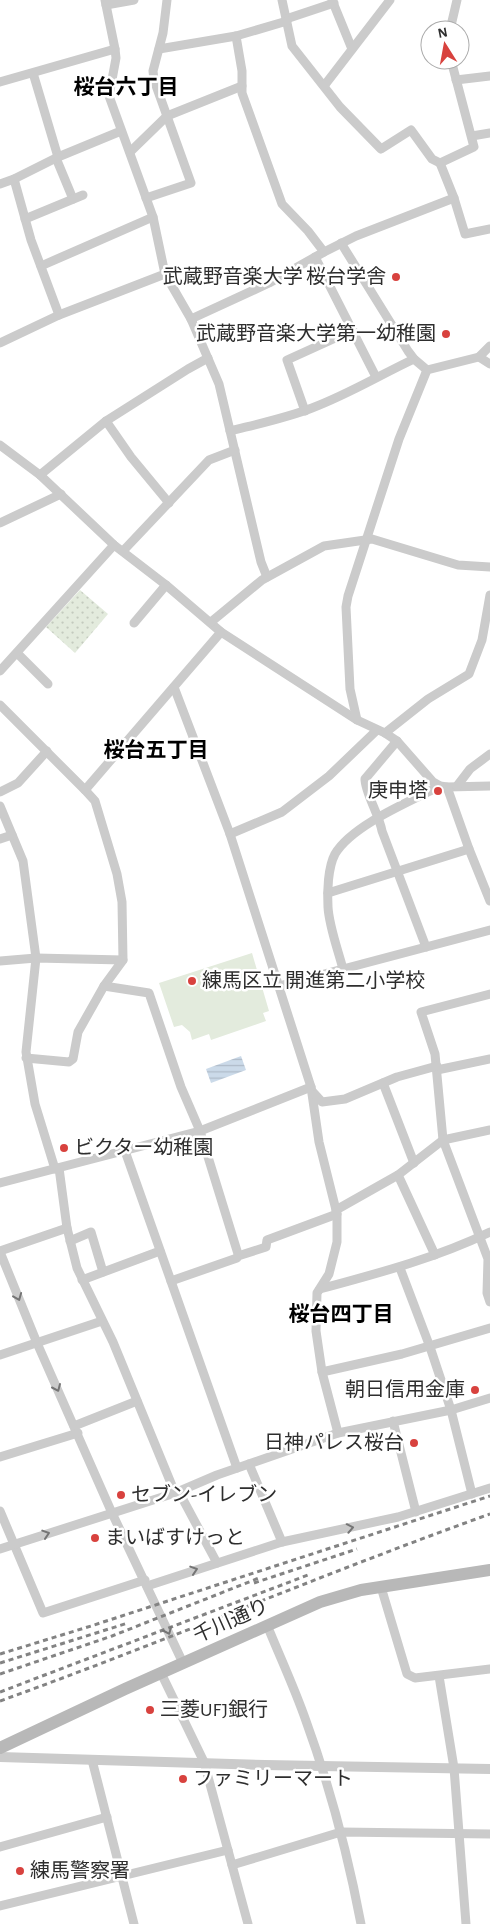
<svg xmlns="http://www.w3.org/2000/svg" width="490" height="1924" viewBox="0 0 490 1924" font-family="'Alegreya Sans','Noto Sans JP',sans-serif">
	<defs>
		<pattern id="park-dots" width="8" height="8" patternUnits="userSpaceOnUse" patternTransform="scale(1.25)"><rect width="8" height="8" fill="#e3ebdd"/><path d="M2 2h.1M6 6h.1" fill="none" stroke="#c3cabe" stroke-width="1.8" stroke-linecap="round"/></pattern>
		<pattern id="water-rules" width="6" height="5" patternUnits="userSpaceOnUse" patternTransform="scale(1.25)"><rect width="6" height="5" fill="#cbdae9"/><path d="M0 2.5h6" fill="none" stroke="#afbbc8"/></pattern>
	</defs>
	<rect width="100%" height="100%" fill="#fff"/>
	<path fill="#e3ebdd" d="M252 953 269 1011 263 1013 266 1021 211 1040 209 1034 192 1040 190 1032 182 1025 174 1027 159 983Z"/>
	<path fill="url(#park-dots)" d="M80 590 108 614 75 653 46 627Z"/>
	<path fill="url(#water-rules)" d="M241 1056 246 1070 211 1083 206 1069Z"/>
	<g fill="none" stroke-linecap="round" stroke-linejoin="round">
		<g stroke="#cbcbcb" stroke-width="9">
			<path d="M105 0 115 49 116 58 109 96 153 217 165 274 191 319 219 384 261 562 267 577"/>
			<path d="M282 0 292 46 340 107 381 149 411 130 432 159 440 163"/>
			<path d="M332 0 352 49"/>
			<path d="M106 5 134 0"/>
			<path d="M286 19 334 3"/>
			<path d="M450 30 457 0"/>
			<path d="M236 36 242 71V93L282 204 308 231 324 252"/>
			<path d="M159 49 236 36 287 21"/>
			<path d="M451 60 474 147 440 163 454 198 465 234 490 229"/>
			<path d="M33 73 58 157"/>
			<path d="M456 80 490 76"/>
			<path d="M0 82 115 49"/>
			<path d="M324 86 390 0"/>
			<path d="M472 136 490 133"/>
			<path d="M130 152 167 116 242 86"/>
			<path d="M56 158 73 199"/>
			<path d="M14 179 31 240 59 315"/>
			<path d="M0 184 14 179 58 157 121 131"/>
			<path d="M146 198 191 183 154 80 153 71 163 33 167 0"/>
			<path d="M25 219 83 195"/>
			<path d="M341 243 408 351 414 359 427 370"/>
			<path d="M315 257 376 377"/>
			<path d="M41 266 153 217"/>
			<path d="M191 319 269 283 324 252 356 236 454 198"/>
			<path d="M0 343 59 315 165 274"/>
			<path d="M479 357 490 364"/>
			<path d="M305 411 287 360 353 330"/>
			<path d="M106 421 131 457 169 503"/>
			<path d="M230 431C258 424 286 418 312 408 347 395 380 375 414 359"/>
			<path d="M0 445 40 475 114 545 166 585 221 632 357 720 385 733 397 741 433 782 440 786 447 787 490 786"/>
			<path d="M40 475 106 421 188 369 208 358"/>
			<path d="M0 523 61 494"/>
			<path d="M123 551 209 460 235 450"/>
			<path d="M211 622 262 580 324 546 372 539 458 565 490 567"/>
			<path d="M134 623 166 585"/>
			<path d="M17 653 48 684"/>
			<path d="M0 671 114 545"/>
			<path d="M174 687 230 834 311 1087 319 1142 337 1214V1242L329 1274 317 1293 316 1331 322 1372 338 1433"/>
			<path d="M0 705 85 790 95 801 117 874 122 902 123 960 104 986 78 1032 73 1059 69 1062 26 1058"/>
			<path d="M357 720 350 689 346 607 348 596 399 439 427 370 479 357 490 346"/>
			<path d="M385 733 428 699 469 674 482 640 490 595"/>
			<path d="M397 741 365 779C365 793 379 814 382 831L426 947"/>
			<path d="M457 786 470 769 490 754"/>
			<path d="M447 787 469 849 490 901"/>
			<path d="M85 790 221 632"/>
			<path d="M0 792 18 783 47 751"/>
			<path d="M0 806 23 861 36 958 26 1052 35 1104 55 1169"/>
			<path d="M230 834 282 812 329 776 377 730"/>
			<path d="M0 839 12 835"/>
			<path d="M328 893 469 849"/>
			<path d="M0 961 36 958 123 960"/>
			<path d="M343 969C338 950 329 926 328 907 327 892 328 867 335 854 352 825 411 801 440 786"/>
			<path d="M104 986 149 993 181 1087 200 1131 238 1254 237 1258 171 1281"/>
			<path d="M279 986 490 930"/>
			<path d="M490 994 421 1012 435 1054 443 1140 488 1259 487 1293 490 1302"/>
			<path d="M437 1070 490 1059"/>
			<path d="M383 1083 414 1163"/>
			<path d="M312 1091 322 1102 345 1099 397 1077 437 1066"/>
			<path d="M125 1151 237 1468"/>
			<path d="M59 1168 67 1228 77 1268 113 1342 175 1493"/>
			<path d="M398 1175 435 1255"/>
			<path d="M0 1183 200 1131 311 1087"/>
			<path d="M336 1210 398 1175 443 1140 490 1130"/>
			<path d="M70 1241 91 1232 103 1272"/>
			<path d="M0 1251 67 1228"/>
			<path d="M0 1252 37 1343 112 1513 183 1663"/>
			<path d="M238 1256 266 1247 267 1240 337 1214"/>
			<path d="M400 1268 430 1347 451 1410 472 1494"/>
			<path d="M82 1280 160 1251"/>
			<path d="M320 1289C379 1273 436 1258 490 1232"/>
			<path d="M0 1355 102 1321"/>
			<path d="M322 1372 402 1354 490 1328"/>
			<path d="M393 1421 416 1512"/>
			<path d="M74 1426 137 1401"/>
			<path d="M0 1457 78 1433"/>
			<path d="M249 1464 282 1542"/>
			<path d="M179 1492 217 1563"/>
			<path d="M0 1511 43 1613 145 1580"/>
			<path d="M0 1549 175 1493 217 1475 338 1433 451 1410 490 1398"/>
			<path d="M147 1586 282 1542 398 1517 490 1488"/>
			<path d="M381 1587 407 1674 415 1678 490 1669"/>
			<path d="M267 1625C280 1657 295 1689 306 1721 330 1787 348 1855 361 1924"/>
			<path d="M161 1673 204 1762 248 1924"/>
			<path d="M439 1676 454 1768 466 1924"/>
			<path d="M92 1760 134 1924"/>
			<path d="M0 1847 107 1817"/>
			<path d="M232 1865 341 1832 490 1834"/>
			<path d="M0 1906 228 1850"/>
		</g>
		<path stroke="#cbcbcb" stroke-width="10" d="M0 1757 265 1765 490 1769"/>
		<path stroke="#b8b8b8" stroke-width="12" d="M0 1748 125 1689 320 1602 361 1590 490 1570"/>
		<g stroke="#838383" stroke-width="3" stroke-dasharray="5 4" stroke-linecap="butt">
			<path d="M254 1583 357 1549"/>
			<path d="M0 1654 91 1626 490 1496"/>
			<path d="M0 1663 128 1623"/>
			<path d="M0 1674 112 1636 259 1578"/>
			<path d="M0 1692 308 1575"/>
			<path d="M0 1701C164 1642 325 1573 490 1514"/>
		</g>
	</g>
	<defs><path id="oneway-chevron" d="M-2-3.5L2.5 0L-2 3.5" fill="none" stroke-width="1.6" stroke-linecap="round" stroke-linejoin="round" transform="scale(1.25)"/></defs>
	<g stroke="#757575">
		<use href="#oneway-chevron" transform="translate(18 1297) rotate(68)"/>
		<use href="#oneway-chevron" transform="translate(57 1388) rotate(66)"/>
		<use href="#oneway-chevron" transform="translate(350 1528) rotate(-11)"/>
		<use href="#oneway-chevron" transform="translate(46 1534) rotate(-18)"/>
		<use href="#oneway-chevron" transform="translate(194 1570) rotate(-18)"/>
		<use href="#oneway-chevron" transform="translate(168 1631) rotate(66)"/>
	</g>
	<g fill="#d8423e" stroke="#fff" stroke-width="2">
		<circle cx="396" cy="277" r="5"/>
		<circle cx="446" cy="334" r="5"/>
		<circle cx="438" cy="791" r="5"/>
		<circle cx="192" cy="981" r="5"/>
		<circle cx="64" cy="1148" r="5"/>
		<circle cx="475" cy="1390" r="5"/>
		<circle cx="414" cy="1443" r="5"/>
		<circle cx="121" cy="1495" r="5"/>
		<circle cx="95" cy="1538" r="5"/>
		<circle cx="150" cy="1710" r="5"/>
		<circle cx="183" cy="1779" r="5"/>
		<circle cx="20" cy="1871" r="5"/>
	</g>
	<g text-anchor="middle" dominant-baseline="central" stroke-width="5" stroke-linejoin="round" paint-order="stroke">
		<g font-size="20" fill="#2e2e2e" stroke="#fff" text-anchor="start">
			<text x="386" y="277" text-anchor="end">武蔵野音楽大学 桜台学舎</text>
			<text x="436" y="334" text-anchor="end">武蔵野音楽大学第一幼稚園</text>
			<text x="428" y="791" text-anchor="end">庚申塔</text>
			<text x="202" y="981">練馬区立 開進第二小学校</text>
			<text x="74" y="1148">ビクター幼稚園</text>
			<text x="465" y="1390" text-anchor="end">朝日信用金庫</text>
			<text x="404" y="1443" text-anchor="end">日神パレス桜台</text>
			<text x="131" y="1495">セブン-イレブン</text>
			<text x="105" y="1538">まいばすけっと</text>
			<text x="160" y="1710">三菱UFJ銀行</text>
			<text x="193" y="1779">ファミリーマート</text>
			<text x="30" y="1871">練馬警察署</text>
		</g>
		<g font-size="20" fill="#2e2e2e" stroke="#fff">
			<text transform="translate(231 1621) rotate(-24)">千川通り</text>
		</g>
		<g font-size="21" font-weight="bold" fill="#000" stroke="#fff">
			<text x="126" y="87">桜台六丁目</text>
			<text x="156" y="750">桜台五丁目</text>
			<text x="341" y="1314">桜台四丁目</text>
		</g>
	</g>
	<g transform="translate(445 45) rotate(349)"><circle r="24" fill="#ffffff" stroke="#ababab"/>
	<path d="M0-4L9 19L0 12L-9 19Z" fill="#d8423e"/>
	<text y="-8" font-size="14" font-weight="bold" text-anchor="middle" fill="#2e2e2e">N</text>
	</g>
</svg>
